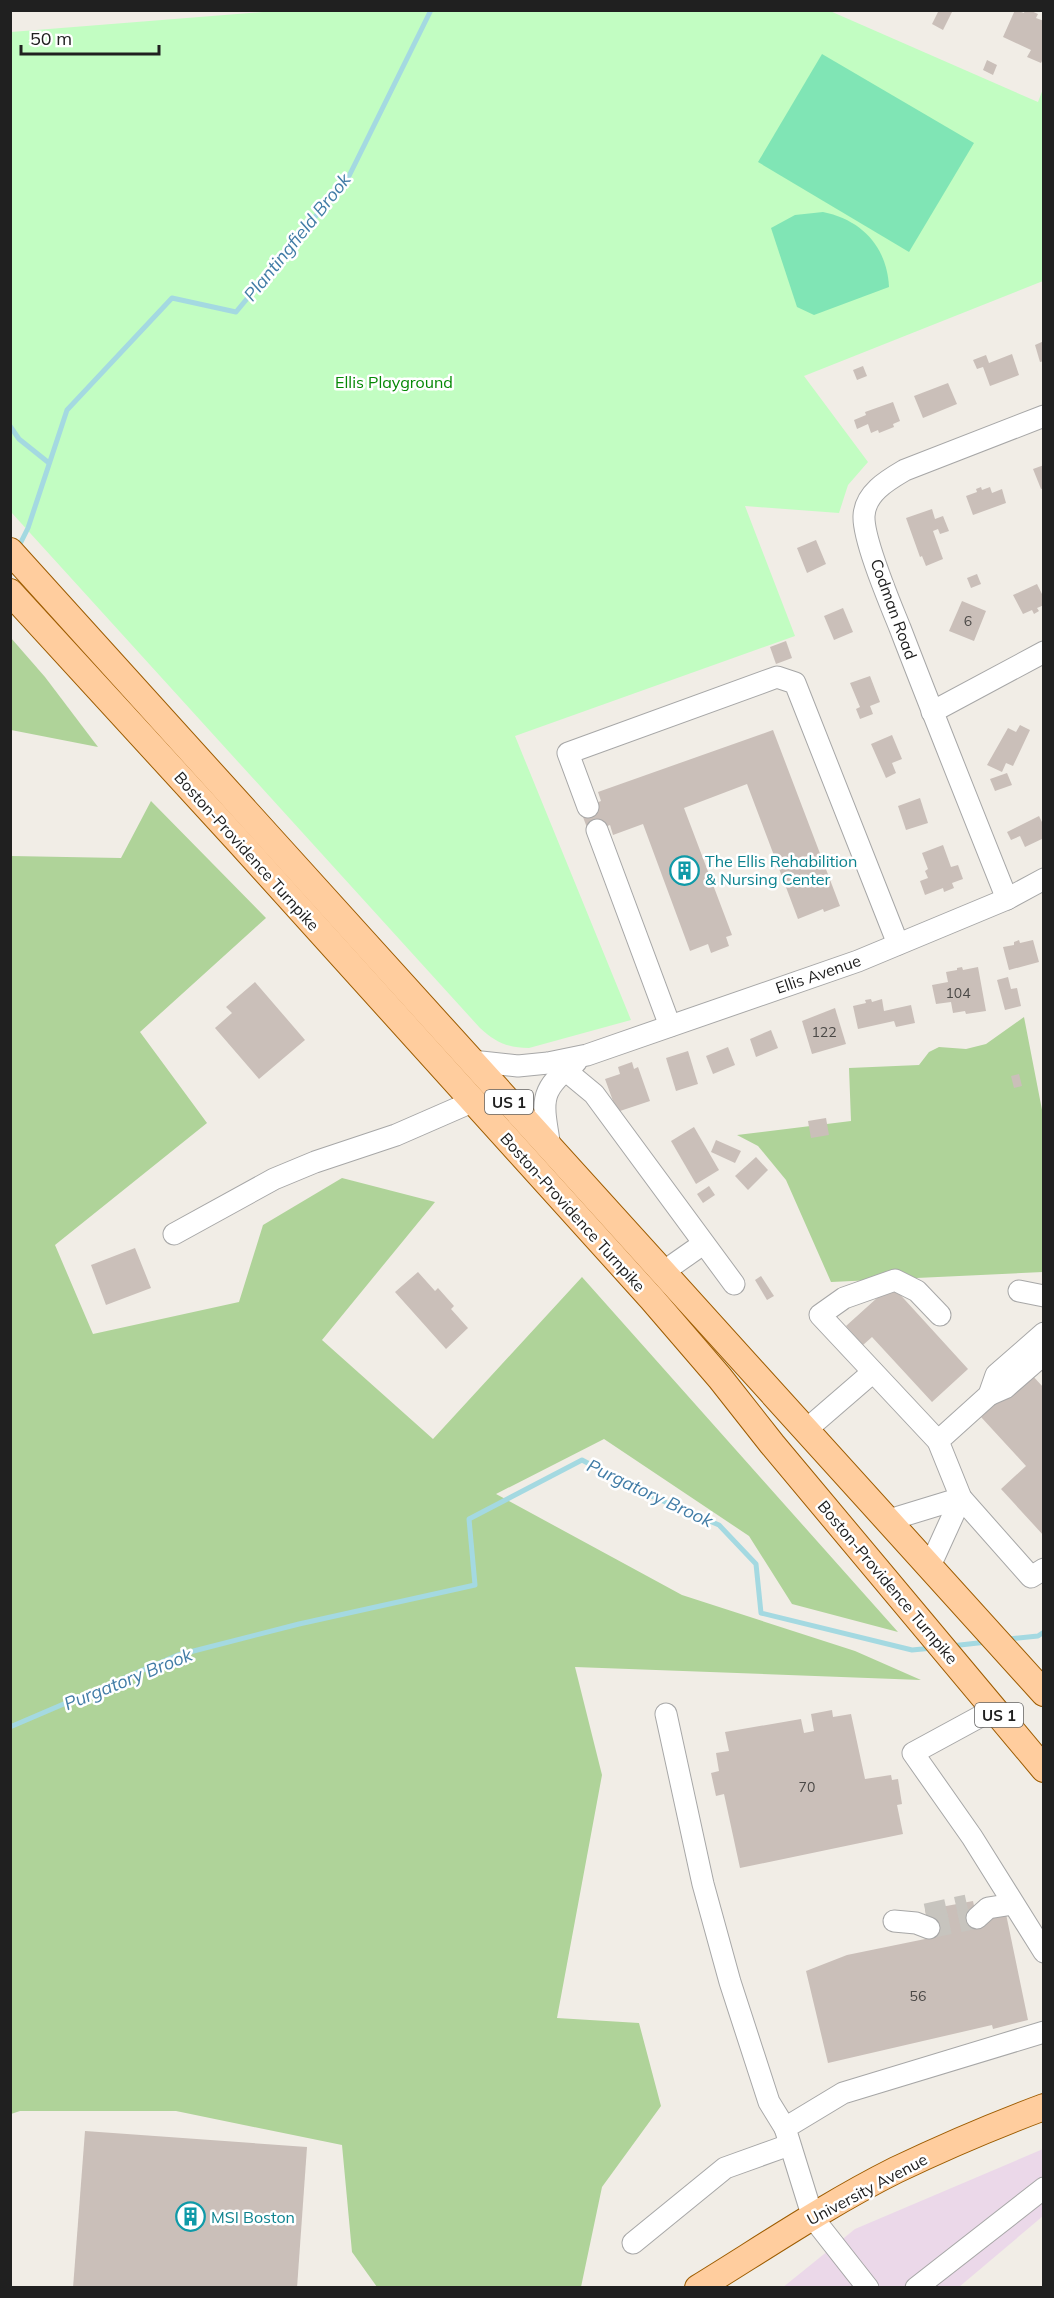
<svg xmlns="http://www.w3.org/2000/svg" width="1054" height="2298" viewBox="0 0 1054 2298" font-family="Mulish,sans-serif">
	<rect width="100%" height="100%" fill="#f1ede6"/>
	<path fill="#ebd8e9" d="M1043 2149V2216L959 2287 782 2288 855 2229Z"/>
	<g fill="#afd399">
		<path d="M11 638 45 677 98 747 11 730Z"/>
		<path d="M151 801 266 918 140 1032 207 1123 55 1245 93 1334 239 1302 263 1225 342 1178 435 1202 322 1340 433 1439 582 1277 898 1632 792 1604 749 1536 604 1439 496 1494 682 1595 855 1651 921 1680 575 1667 602 1775 557 2018 639 2023 661 2106 602 2187 581 2287H377L352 2252 342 2145 176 2111H20L11 2114V856L121 858Z"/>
		<path d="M1024 1017 1043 1115V1272L831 1282 786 1180 758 1146 737 1135 851 1121 849 1068 919 1065 929 1052 939 1047 966 1049 986 1044Z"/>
	</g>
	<path fill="#c2fdc2" d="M288 10 830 11 1038 102 1043 89V281L804 376 868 462 848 485 839 513 745 506 795 636 515 736 631 1020 529 1048C508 1048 495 1042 480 1028L11 512V32Z"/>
	<g fill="#80e5b5">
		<path d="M822 54 974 143 909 252 758 162Z"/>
		<path d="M823 212C862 220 887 247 889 287L814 315 797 307 771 228 795 215Z"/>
	</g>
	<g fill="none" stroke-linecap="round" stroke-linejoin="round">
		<g stroke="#a4d9e1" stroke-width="5">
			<path d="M10 426 19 439 49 463"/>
			<path d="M18 548 28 528 67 410 172 298 236 312 349 176 431 10"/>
			<path d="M1008 1639 1038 1636 1044 1632"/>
			<path d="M951 1646 987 1642"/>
			<path d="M10 1727 178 1655 299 1624 475 1585 469 1519 582 1460 642 1492 719 1525 756 1564 761 1613 912 1650 933 1648"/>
		</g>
	</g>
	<g fill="#cabfb9">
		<path d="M939 10H953L943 30 932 24Z"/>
		<path d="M1015 10 1024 13 1025 10H1029L1038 14 1036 18 1044 21V57L1041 63 1027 57 1031 50 1003 37Z"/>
		<path d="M987 60 997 65 993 75 983 70Z"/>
		<path d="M1044 341V361L1040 362 1035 345Z"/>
		<path d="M1012 354 1019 375 990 386 983 367 977 369 973 360 986 355 989 363Z"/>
		<path d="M863 366 867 376 857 380 853 370Z"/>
		<path d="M948 383 957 404 923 418 914 396Z"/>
		<path d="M893 402 900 421 893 424 894 427 879 433 878 430 871 433 868 424 857 429 854 420 866 415 865 412Z"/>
		<path d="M1044 465V488L1041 489 1033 469Z"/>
		<path d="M981 487 982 490 990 487 992 493 1002 489 1006 503 973 515 966 496 977 492 976 489Z"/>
		<path d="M932 509 935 519 943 516 949 531 940 534 938 529 933 531 943 559 926 566 922 556 920 557 906 518Z"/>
		<path d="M816 540 826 564 807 573 797 548Z"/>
		<path d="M977 574 981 584 971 588 967 578Z"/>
		<path d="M1037 584 1044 598V605L1037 608 1039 611 1034 614 1032 610 1023 614 1013 595Z"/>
		<path d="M962 601 986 611 974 641 949 631Z"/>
		<path d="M843 608 853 632 834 640 824 616Z"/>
		<path d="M786 641 792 658 776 664 770 647Z"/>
		<path d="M870 676 880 702 870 706 873 714 860 719 856 709 860 707 850 683Z"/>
		<path d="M1020 725 1030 730 1013 766 1006 763 1002 772 987 765 1008 728 1016 732Z"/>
		<path d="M773 730 840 906 824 912 823 909 798 919 747 784 684 808 732 935 726 937 729 946 711 953 708 944 690 951 643 824 613 835 610 825 589 833 580 809 601 801 598 792Z"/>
		<path d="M892 735 902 759 892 763 896 773 886 778 871 744Z"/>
		<path d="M1007 773 1012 785 995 791 990 779Z"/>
		<path d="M920 798 928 823 906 830 898 806Z"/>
		<path d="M1039 816 1044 826V838L1025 847 1020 836 1011 840 1007 832Z"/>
		<path d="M943 845 951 867 958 865 963 879 952 883 954 888 944 892 943 888 925 895 920 881 928 878 925 871 928 869 922 853Z"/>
		<path d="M1019 940 1020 943 1033 940 1039 962 1009 970 1003 947 1014 945V942Z"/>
		<path d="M962 967 963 970 978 967 986 1011 966 1014 965 1011 953 1013 951 1002 936 1004 932 985 948 982 946 972 957 970V968Z"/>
		<path d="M1008 977 1011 989 1017 988 1021 1006 1005 1010 997 980Z"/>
		<path d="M255 982 305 1040 259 1079 215 1028 232 1013 226 1007Z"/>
		<path d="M871 999 872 1002 882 999 884 1011 911 1005 915 1023 896 1027 894 1021 858 1029 853 1006 866 1003 865 1000Z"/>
		<path d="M835 1008 846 1044 812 1054 802 1021Z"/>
		<path d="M771 1030 778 1048 756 1057 750 1039Z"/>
		<path d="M728 1047 735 1065 713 1074 706 1056Z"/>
		<path d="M688 1051 698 1084 676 1091 666 1058Z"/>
		<path d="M632 1062 634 1069 638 1067 650 1101 617 1112 605 1079 620 1074 618 1067Z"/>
		<path d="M1019 1074 1022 1086 1014 1088 1011 1076Z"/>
		<path d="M826 1118 829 1135 811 1138 808 1121Z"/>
		<path d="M694 1127 719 1170 696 1184 671 1141Z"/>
		<path d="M716 1140 741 1151 735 1163 711 1152Z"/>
		<path d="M756 1157 768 1170 748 1190 735 1176Z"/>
		<path d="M709 1186 715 1195 703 1203 697 1194Z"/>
		<path d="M135 1248 151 1288 106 1305 91 1265Z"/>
		<path d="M418 1272 435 1291 438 1288 454 1306 451 1309 468 1328 446 1349 395 1292Z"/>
		<path d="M761 1276 774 1296 767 1300 755 1280Z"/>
		<path d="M887 1289H895L968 1369 932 1402 872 1337 863 1345 846 1326Z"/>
		<path d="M1030 1373 1044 1388V1536L1001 1489 1026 1466 981 1417Z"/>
		<path d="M832 1710 833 1717 851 1714 865 1779 891 1775 892 1780 898 1779 902 1804 897 1805 903 1834 740 1868 724 1794 716 1796 711 1773 719 1771 716 1753 729 1751 725 1732 801 1719 804 1733 814 1731 811 1714Z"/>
		<path d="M973 1901 977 1920 1006 1914 1028 2020 993 2029 992 2025 828 2063 806 1971 847 1955 930 1938 925 1910Z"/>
		<path d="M85 2131 307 2147 297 2288H73Z"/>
	</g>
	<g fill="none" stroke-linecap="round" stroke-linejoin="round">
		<g stroke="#c7c4be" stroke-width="21" stroke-dasharray="21 10" stroke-linecap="butt">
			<path d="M926 1914 967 1905"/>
			<path d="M929 1928 977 1918"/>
		</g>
		<defs>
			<g id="minor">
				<path d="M932 712 1044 652"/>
				<path d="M588 807 568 753 777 677 795 683 898 944"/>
				<path d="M597 830 670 1026"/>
				<path d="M1007 899C971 809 935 719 900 628 890 603 863 540 864 516 865 493 888 480 905 470L1044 416"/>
				<path d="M472 1061 518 1066 548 1063 587 1055 858 961 1007 899 1044 879"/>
				<path d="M565 1070 594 1094 734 1284"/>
				<path d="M550 1147C543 1102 537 1091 576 1062"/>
				<path d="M174 1234 274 1179 315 1162 396 1135 474 1101"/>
				<path d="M663 1272 703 1244"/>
				<path d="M1019 1291 1044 1296"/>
				<path d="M1044 1333 996 1375 989 1395 938 1441 961 1498 1031 1577 1044 1569"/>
				<path d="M989 1395 1005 1388 1044 1354"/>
				<path d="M807 1429 873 1372"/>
				<path d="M938 1441 820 1315 844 1298 895 1280 917 1291 940 1315"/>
				<path d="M889 1520 961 1498"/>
				<path d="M930 1566 961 1498"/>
				<path d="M994 1709 913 1753 972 1837 1044 1952"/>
				<path d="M666 1714 703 1884 730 1982 769 2102 785 2128"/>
				<path d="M977 1918 988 1908 1013 1904"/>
				<path d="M894 1921 916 1923 929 1928"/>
				<path d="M633 2243 725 2168 789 2145"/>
				<path d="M868 2288 813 2218 785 2128 843 2093 1044 2032"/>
				<path d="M916 2288 1044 2188"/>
			</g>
			<g id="major">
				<path d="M10 551 1044 1693"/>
				<path d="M10 592 241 844 652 1299 720 1378 772 1444 1044 1769"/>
				<path d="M698 2288C763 2248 828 2204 896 2170 944 2147 993 2126 1044 2107"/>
			</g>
		</defs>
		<use href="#minor" stroke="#a7a7a7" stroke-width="23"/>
		<use href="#major" stroke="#9d5c00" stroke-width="28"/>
		<use href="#minor" stroke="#fff" stroke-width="21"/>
		<use href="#major" stroke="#ffcd9e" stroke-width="26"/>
	</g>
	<defs>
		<symbol id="building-ring" viewBox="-11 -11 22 22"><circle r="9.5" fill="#fff" stroke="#0f9aa8" stroke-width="1.5"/><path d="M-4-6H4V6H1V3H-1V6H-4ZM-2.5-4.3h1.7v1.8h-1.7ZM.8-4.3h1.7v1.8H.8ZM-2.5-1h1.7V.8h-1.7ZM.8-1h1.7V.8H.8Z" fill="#0f9aa8"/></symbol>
	</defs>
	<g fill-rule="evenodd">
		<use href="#building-ring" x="668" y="854" width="33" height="33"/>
		<use href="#building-ring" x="174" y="2200" width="33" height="33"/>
	</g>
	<g text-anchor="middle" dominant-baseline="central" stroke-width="5" stroke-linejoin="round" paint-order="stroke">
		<g font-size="14" fill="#4a4846">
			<text x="968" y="621">6</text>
			<text x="958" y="993">104</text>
			<text x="824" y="1032">122</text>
			<text x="807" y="1787">70</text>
			<text x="918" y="1996">56</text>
		</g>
		<g fill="#fff" stroke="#636363" stroke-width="1.5">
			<rect x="485" y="1090" width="48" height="24" rx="4.5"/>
			<rect x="975" y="1703" width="48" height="24" rx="4.5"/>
		</g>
		<g font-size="15" font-weight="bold" fill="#202020">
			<text x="509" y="1102">US 1</text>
			<text x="999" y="1715">US 1</text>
		</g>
		<g font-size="16" fill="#058805" stroke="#fff">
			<text x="394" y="382">Ellis Playground</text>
		</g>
		<g font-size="16" fill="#202020" stroke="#fff">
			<text transform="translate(894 609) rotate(70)">Codman Road</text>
			<text transform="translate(247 851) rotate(48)">Boston-Providence Turnpike</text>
			<text transform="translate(818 974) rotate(-19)">Ellis Avenue</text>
			<text transform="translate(573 1212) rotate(48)">Boston-Providence Turnpike</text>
			<text transform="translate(888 1582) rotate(50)">Boston-Providence Turnpike</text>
			<text transform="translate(867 2189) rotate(-28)">University Avenue</text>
		</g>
		<g font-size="16" fill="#0d838f" stroke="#fff" text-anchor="start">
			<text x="705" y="861">The Ellis Rehabilition<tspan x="705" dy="18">&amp; Nursing Center</tspan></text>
			<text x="211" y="2217">MSI Boston</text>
		</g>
		<g font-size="18" font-style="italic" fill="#417ca6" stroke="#fff">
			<text transform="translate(297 237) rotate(-51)">Plantingfield Brook</text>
			<text transform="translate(650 1493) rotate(25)">Purgatory Brook</text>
			<text transform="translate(128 1679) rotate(-22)">Purgatory Brook</text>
		</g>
	</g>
	<rect width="1054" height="2298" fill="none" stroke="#202020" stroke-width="24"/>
	<path d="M21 45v9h138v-9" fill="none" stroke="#202020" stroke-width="3"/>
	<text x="30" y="45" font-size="18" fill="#202020" stroke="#ffffff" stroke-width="4.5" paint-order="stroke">50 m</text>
</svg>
